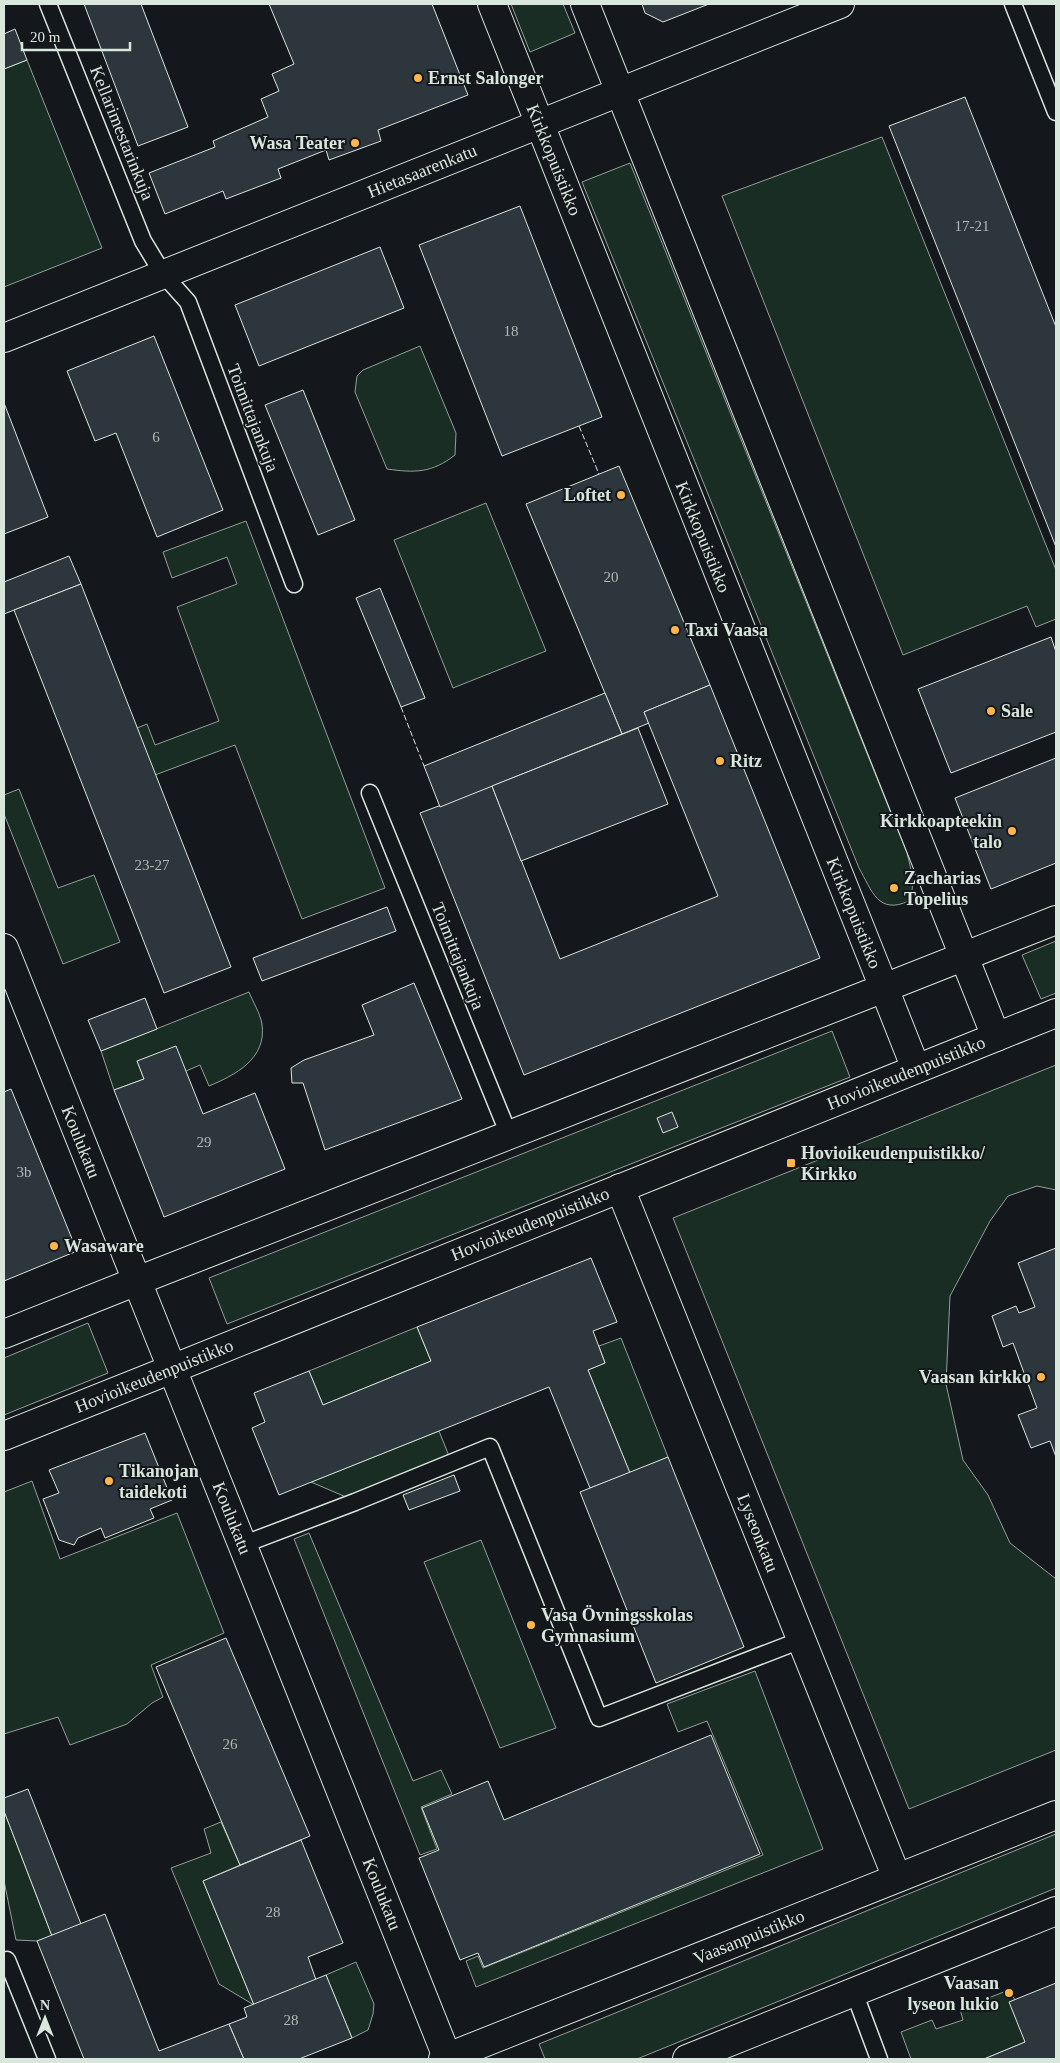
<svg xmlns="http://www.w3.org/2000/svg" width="1060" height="2063" viewBox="0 0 1060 2063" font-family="Georgia,serif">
	<rect width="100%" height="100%" fill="#14181c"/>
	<g fill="#1a2d24" stroke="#939e99">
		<path d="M511 4H563L575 33 530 52Z"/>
		<path d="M27 60 102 248 4 287V69Z"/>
		<path d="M882 137 1056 570V619L1036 627 1027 606 903 655 722 196Z"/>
		<path d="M630 163 907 853C911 870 916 885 909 901 878 915 872 891 859 868L582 182Z"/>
		<path d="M420 346 456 433 455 455C432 473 415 473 387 469L355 392 357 376 363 370Z"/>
		<path d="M486 503 546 651 453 688 394 540Z"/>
		<path d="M246 521 385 888 302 919 235 745 155 775 137 728 147 724 155 745 219 721 177 607 237 584 227 557 172 578 163 552Z"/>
		<path d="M19 789 58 888 94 875 120 942 63 964 4 814V795Z"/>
		<path d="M1056 941V993L1041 999 1022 955Z"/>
		<path d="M249 992C253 1002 260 1013 262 1024 267 1059 235 1075 209 1086L200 1065 186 1071 137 1061 144 1079 114 1090 101 1051Z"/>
		<path d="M832 1031 850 1077 227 1324 209 1278Z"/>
		<path d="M1056 1065V1190L1037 1186 1008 1196 990 1221 950 1296 946 1384 963 1460 988 1495 1010 1543 1056 1579V1750L909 1809 673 1218Z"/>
		<path d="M88 1323 108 1373 4 1415V1358Z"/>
		<path d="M417 1327 431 1361 323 1405 309 1371Z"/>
		<path d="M621 1338 668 1457 630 1473 588 1370 605 1363 599 1346Z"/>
		<path d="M439 1431 449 1456 346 1497 311 1482Z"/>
		<path d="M32 1481 60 1559 177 1513 224 1633 151 1665 163 1697 152 1703 127 1724 70 1745 58 1717 4 1734V1492Z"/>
		<path d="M309 1533 413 1781 441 1770 452 1794 421 1807 437 1849 420 1855 294 1539Z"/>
		<path d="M481 1540 556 1728 500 1748 424 1562Z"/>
		<path d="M755 1671 823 1849 476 1987 466 1961 478 1956 483 1968 763 1855 707 1721 678 1732 667 1704Z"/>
		<path d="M4 1811 52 1936 37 1941 16 1940 4 1881Z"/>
		<path d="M221 1822 240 1865 203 1881 254 2005 219 1984 171 1868 211 1853 204 1829Z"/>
		<path d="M1056 1834V1888L637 2059H545L539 2044Z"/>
		<path d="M356 1962 374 2004 373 2014 368 2030 352 2038 326 1975Z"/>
		<path d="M1009 1990 1015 2000 1025 2042 984 2059H911L901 2032 932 2020 936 2029 963 2020 960 2009Z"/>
	</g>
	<g fill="#2c363c" stroke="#d8e6dc">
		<path d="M84 4H141L188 127 138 146Z"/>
		<path d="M269 4H432L468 95 378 130 381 141 329 160 326 150 278 169 281 178 226 199 223 191 165 214 149 173 215 147 213 141 268 117 261 99 279 91 272 74 294 64Z"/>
		<path d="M642 4H709L663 22 645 13Z"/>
		<path d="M15 29 27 60 4 69V34Z"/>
		<path d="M965 97 1056 327V547L889 126Z"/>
		<path d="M520 206 602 417 502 456 419 245Z"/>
		<path d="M380 247 404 308 259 366 235 305Z"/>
		<path d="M154 336 223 510 157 537 116 433 95 441 67 371Z"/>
		<path d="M303 390 355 520 318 535 265 405Z"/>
		<path d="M4 403 48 517 4 534Z"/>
		<path d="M619 466 710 685 644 712 649 723 622 734 526 504Z"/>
		<path d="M69 556 81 584 4 614V582Z"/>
		<path d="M81 584 231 967 164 993 14 610Z"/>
		<path d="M380 588 425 698 401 707 356 598Z"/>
		<path d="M1051 637 1056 652V732L951 773 918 689Z"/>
		<path d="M710 685 820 958 524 1075 420 813 492 786 560 959 718 896 644 712Z"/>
		<path d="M605 693 622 734 440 807 424 766Z"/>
		<path d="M638 728 668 804 521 861 492 786Z"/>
		<path d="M1056 758V863L991 889 955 798Z"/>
		<path d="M387 907 396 931 262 981 253 958Z"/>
		<path d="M414 983 462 1099 325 1150 303 1083H292L291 1068 304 1060 374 1035 362 1005Z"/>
		<path d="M145 998 157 1029 101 1051 88 1020Z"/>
		<path d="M176 1046 203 1114 255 1093 285 1169 164 1217 114 1090 144 1079 137 1061Z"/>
		<path d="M11 1089 77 1251 4 1281V1092Z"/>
		<path d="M672 1112 678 1127 663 1133 657 1118Z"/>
		<path d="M1056 1248V1457L1050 1441 1031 1448 1018 1415 1037 1408 1013 1343 1003 1347 992 1316 1016 1306 1019 1313 1035 1307 1018 1263Z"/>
		<path d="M591 1258 617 1322 593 1331 605 1363 588 1370 630 1473 590 1488 549 1387 279 1495 252 1428 265 1422 254 1393 309 1371 323 1405 431 1361 417 1327Z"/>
		<path d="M145 1433 172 1500 150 1509 154 1518 105 1538 101 1528 78 1538 74 1545 59 1540 43 1499 59 1493 49 1470Z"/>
		<path d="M668 1457 744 1647 656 1683 580 1492Z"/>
		<path d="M454 1475 460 1491 409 1510 403 1495Z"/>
		<path d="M226 1638 310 1836 240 1865 156 1667Z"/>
		<path d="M711 1735 760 1854 484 1967 478 1953 460 1960 419 1858 439 1850 422 1808 488 1781 504 1820Z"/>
		<path d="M28 1789 81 1924 52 1936 4 1811V1798Z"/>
		<path d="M301 1840 343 1943 308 1957 316 1980 254 2005 203 1881Z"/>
		<path d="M105 1914 159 2051 229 2024 244 2059H84L37 1941Z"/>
		<path d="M326 1975 352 2038 299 2059H244L229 2024 247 2017 244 2008Z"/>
		<path d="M1056 1983V2059H984L1025 2042 1009 2002Z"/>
	</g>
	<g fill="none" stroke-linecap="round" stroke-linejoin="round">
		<defs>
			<g id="service">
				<path d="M48 4 143 241 163 274 188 302 294 584"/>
				<path d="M1013 4 1056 112"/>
				<path d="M370 793 509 1135"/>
				<path d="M242 1545 355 1502 490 1447 599 1718 801 1640"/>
				<path d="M7 1960 47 2059"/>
				<path d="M854 1992 879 2059"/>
			</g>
			<g id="minor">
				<path d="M4 948 137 1281 4 1334"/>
				<path d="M996 1037 1056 1013"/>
				<path d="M916 1069 884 988 1056 920"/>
				<path d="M620 1188 897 1878"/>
				<path d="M4 1436 172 1369"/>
			</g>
			<path id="tertiary" d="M4 338 840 4"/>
			<g id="secondary">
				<path d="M172 1369 996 1037 585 4"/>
				<path d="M447 2057 137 1281 884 988 492 4"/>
			</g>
			<g id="primary">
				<path d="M443 2059 1056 1815"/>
				<path d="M687 2059 1056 1911"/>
			</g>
		</defs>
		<use href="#service" stroke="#d8e6dc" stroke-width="19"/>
		<use href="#minor" stroke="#d8e6dc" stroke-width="30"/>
		<use href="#tertiary" stroke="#d8e6dc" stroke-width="30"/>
		<use href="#secondary" stroke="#d8e6dc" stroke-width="30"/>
		<use href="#primary" stroke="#d8e6dc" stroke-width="30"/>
		<use href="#service" stroke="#14181c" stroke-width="16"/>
		<use href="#minor" stroke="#14181c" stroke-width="28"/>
		<use href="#tertiary" stroke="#14181c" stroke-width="28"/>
		<use href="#secondary" stroke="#14181c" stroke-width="28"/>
		<use href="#primary" stroke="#14181c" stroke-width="28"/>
		<g stroke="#d8e6dc" stroke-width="1" stroke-dasharray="6 2.5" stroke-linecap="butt">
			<path d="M579 426 599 474"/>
			<path d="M401 707 424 766"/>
		</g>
	</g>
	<g fill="#ffb74d" stroke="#14181c" stroke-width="2">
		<circle cx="418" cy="78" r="5"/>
		<circle cx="355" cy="143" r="5"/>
		<circle cx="621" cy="495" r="5"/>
		<circle cx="675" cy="630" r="5"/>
		<circle cx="991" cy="711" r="5"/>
		<circle cx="720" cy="761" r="5"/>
		<circle cx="1012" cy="831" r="5"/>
		<circle cx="894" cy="888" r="5"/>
		<rect x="786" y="1158" width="10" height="10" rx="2.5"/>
		<circle cx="54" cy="1246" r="5"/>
		<circle cx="1041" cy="1377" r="5"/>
		<circle cx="109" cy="1481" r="5"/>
		<circle cx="531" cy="1625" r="5"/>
		<circle cx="1009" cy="1993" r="5"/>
	</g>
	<g text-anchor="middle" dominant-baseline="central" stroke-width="4" stroke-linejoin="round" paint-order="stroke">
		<g font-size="15" fill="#adbab4">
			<text x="972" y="226">17-21</text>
			<text x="511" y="331">18</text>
			<text x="156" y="437">6</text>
			<text x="611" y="577">20</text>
			<text x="152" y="865">23-27</text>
			<text x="204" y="1142">29</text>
			<text x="24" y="1172">3b</text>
			<text x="230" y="1744">26</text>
			<text x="273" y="1912">28</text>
			<text x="291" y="2020">28</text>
		</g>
		<g font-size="18" font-weight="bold" fill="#d8e6dc" stroke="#14181c" text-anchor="start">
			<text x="428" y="78">Ernst Salonger</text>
			<text x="345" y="143" text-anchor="end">Wasa Teater</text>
			<text x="611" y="495" text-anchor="end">Loftet</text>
			<text x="685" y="630">Taxi Vaasa</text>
			<text x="1001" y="711">Sale</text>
			<text x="730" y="761">Ritz</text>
			<text x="1002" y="821" text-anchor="end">Kirkkoapteekin<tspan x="1002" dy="21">talo</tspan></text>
			<text x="904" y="878">Zacharias<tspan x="904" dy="21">Topelius</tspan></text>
			<text x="801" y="1153">Hovioikeudenpuistikko/<tspan x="801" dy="21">Kirkko</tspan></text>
			<text x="64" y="1246">Wasaware</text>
			<text x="1031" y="1377" text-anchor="end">Vaasan kirkko</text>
			<text x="119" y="1471">Tikanojan<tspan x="119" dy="21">taidekoti</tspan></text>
			<text x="541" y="1615">Vasa Övningsskolas<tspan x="541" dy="21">Gymnasium</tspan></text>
			<text x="999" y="1983" text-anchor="end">Vaasan<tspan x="999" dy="21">lyseon lukio</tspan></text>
		</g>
		<g font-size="18" fill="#d8e6dc" stroke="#14181c">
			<text transform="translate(122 133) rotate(68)">Kellarimestarinkuja</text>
			<text transform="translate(554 160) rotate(68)">Kirkkopuistikko</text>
			<text transform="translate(422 171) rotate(-22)">Hietasaarenkatu</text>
			<text transform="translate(253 418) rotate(69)">Toimittajankuja</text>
			<text transform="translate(703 537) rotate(68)">Kirkkopuistikko</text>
			<text transform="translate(854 913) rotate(68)">Kirkkopuistikko</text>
			<text transform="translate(458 956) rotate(68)">Toimittajankuja</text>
			<text transform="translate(906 1073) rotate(-22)">Hovioikeudenpuistikko</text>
			<text transform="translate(81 1142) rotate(68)">Koulukatu</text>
			<text transform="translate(530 1224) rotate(-22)">Hovioikeudenpuistikko</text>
			<text transform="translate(154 1376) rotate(-22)">Hovioikeudenpuistikko</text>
			<text transform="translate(232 1518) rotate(68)">Koulukatu</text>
			<text transform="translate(758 1533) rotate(68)">Lyseonkatu</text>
			<text transform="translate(382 1894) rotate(68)">Koulukatu</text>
			<text transform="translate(749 1937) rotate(-22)">Vaasanpuistikko</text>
		</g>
	</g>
	<rect width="1060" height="2063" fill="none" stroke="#d8e6dc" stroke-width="10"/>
	<g transform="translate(45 2018)" stroke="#14181c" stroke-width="4" paint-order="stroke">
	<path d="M0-4L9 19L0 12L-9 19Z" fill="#d8e6dc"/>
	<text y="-8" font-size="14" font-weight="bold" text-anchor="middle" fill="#d8e6dc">N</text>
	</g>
	<path d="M22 42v8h108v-8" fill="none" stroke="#d8e6dc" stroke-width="2.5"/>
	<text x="30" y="42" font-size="15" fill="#d8e6dc" stroke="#14181c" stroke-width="4" paint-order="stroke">20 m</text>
</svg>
